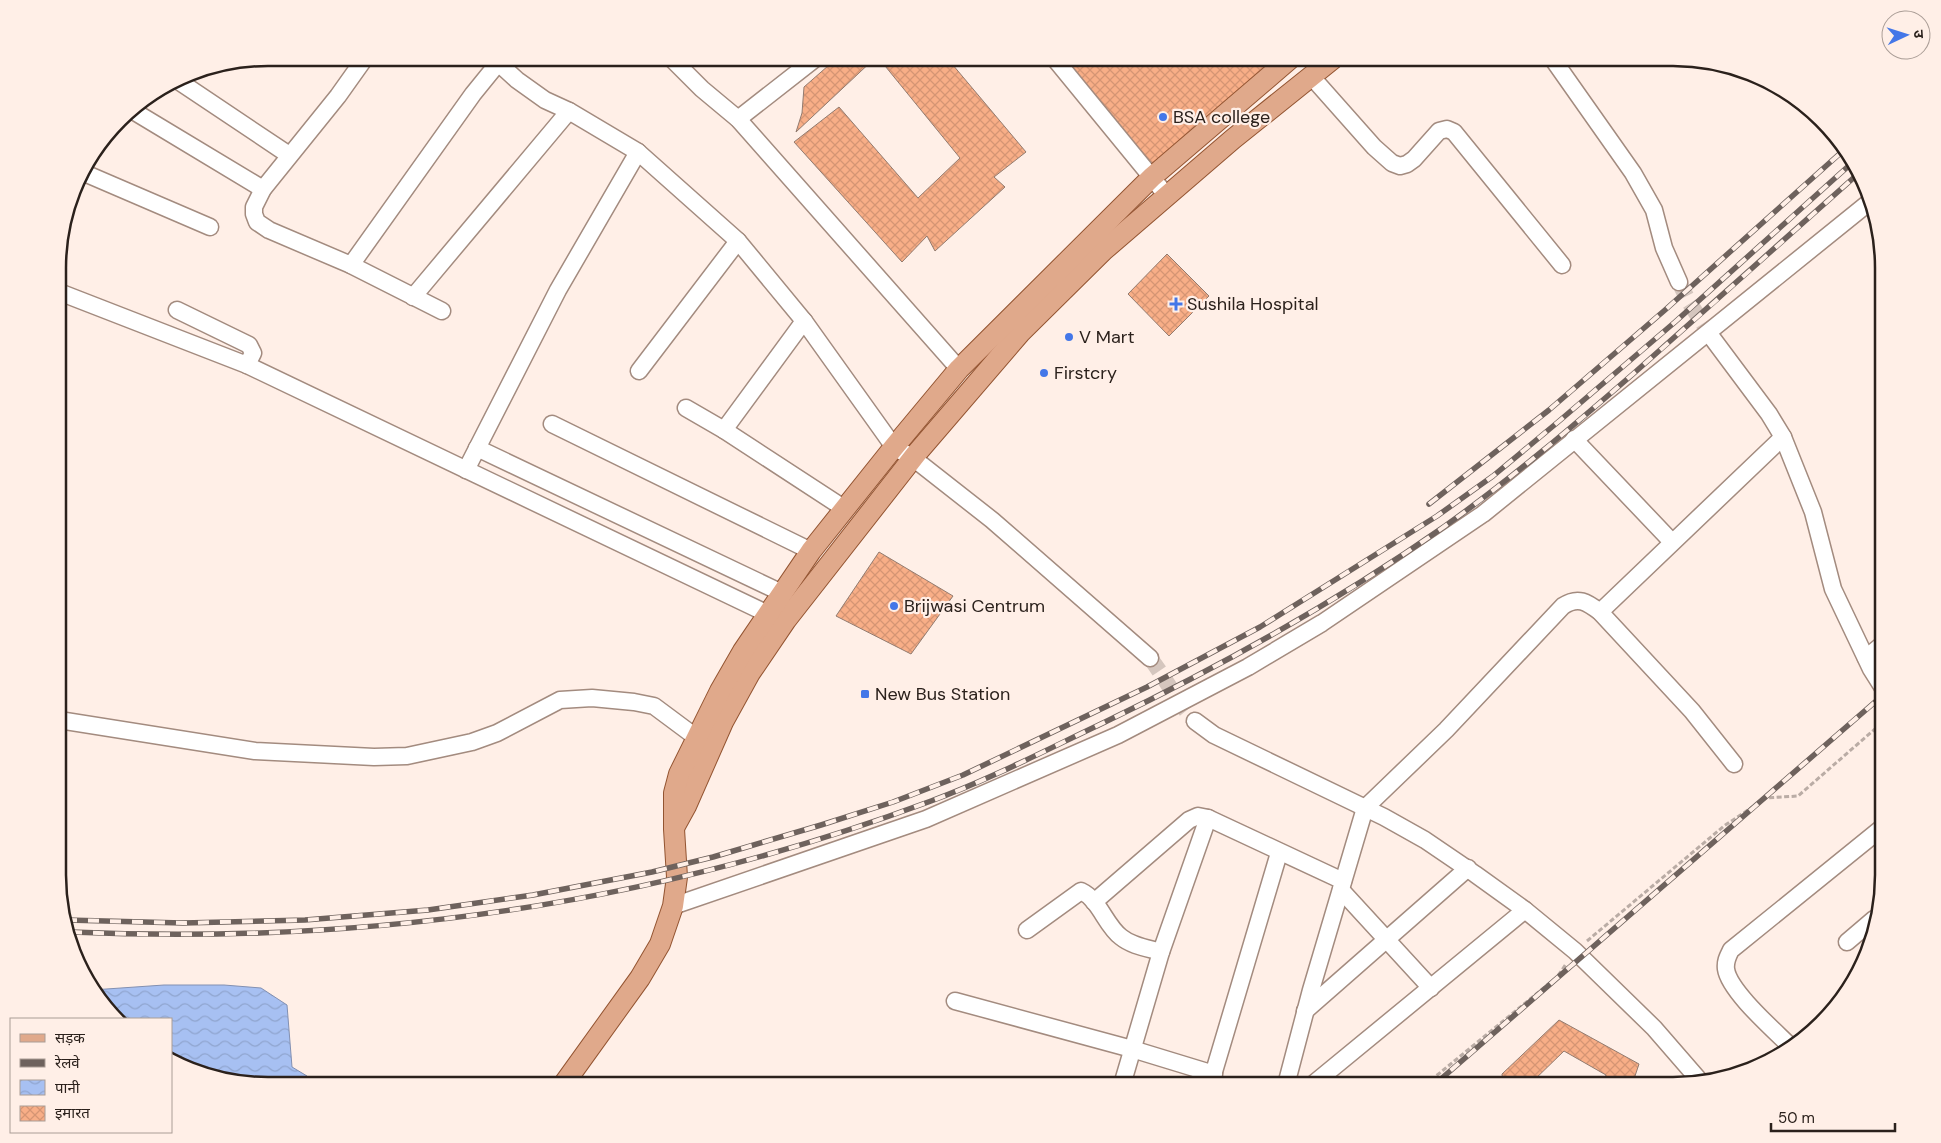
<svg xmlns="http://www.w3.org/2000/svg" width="1941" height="1143" viewBox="0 0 1941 1143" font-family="'DM Sans','Noto Sans Devanagari',sans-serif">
	<defs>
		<pattern id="water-waves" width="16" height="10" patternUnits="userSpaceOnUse" patternTransform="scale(1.25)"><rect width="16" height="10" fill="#a7c0f2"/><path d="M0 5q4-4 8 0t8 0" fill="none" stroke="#90a5cf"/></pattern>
		<pattern id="building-cross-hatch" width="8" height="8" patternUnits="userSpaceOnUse" patternTransform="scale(1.25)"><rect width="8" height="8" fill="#f8ae87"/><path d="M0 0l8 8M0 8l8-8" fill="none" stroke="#d59574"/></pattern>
	</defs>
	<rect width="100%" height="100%" fill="#ffefe7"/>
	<path fill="url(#water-waves)" stroke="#8290b2" d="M164 985H224L261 988 287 1005 292 1067 307 1076 305 1085H268L214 1078 171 1061V1019H122L92 990Z"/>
	<g fill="url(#building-cross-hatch)" stroke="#927b6f">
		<path d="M837 58H875L796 132 802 113 804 87Z"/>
		<path d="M885 58H947L1026 152 994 177 1005 187 935 251 927 236 902 262 794 142 839 107 918 198 960 158 881 61Z"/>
		<path d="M1053 58H1294L1152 177Z"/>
		<path d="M1772 83 1778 86 1783 91 1778 95Z"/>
		<path d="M1167 254 1209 296 1169 336 1128 294Z"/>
		<path d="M879 552 953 596 911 654 836 616Z"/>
		<path d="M1559 1020 1639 1064 1632 1085H1603L1606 1075 1564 1051 1529 1085H1503L1502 1074Z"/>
	</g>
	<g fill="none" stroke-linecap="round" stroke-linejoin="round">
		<g stroke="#d5c6be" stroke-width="16" stroke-dasharray="16 8" stroke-linecap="butt">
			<path d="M1679 282 1689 302 1713 339"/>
			<path d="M1150 658C1166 679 1177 702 1195 721"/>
		</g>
		<defs>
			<g id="minor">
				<path d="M365 58 338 96 263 189 254 207V214L257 222 269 230 351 265 442 311"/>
				<path d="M493 58 517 80 545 100 569 111 638 152 738 241 804 321 894 447 913 458 992 520 1150 658"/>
				<path d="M671 58 702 89 738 119 959 369"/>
				<path d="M1054 58 1167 196"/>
				<path d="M1552 58 1633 173 1654 210 1664 248 1679 282"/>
				<path d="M1311 76 1374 147 1392 163 1400 166 1407 164 1414 159 1439 131 1447 129 1454 132 1562 265"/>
				<path d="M177 80 289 155"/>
				<path d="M130 109 263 189"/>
				<path d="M738 119 816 58"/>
				<path d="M82 172 210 227"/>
				<path d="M351 265 473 94 499 62"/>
				<path d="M59 292 247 365 768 614 777 620"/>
				<path d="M413 297 569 111"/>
				<path d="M177 310 249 345 253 353 247 365"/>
				<path d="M1713 339 1769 414 1783 437 1813 512 1833 589 1871 669 1883 688"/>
				<path d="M639 371 738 241"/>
				<path d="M686 408 724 430 845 509"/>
				<path d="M552 424 811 551"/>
				<path d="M724 430 804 321"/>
				<path d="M1574 439 1672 542"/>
				<path d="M477 448 782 593"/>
				<path d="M466 470 558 290 638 152"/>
				<path d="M1600 612 1783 437"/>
				<path d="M1866 658 1883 644"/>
				<path d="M59 720 255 751 374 757 407 756 472 742 497 733 560 700 592 698 634 702 654 706 697 738"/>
				<path d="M1195 721 1214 735 1384 817 1425 840 1475 874 1525 910 1575 951 1654 1028 1700 1081"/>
				<path d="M1341 890 1431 988"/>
				<path d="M1094 902 1189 820 1198 816 1208 818 1343 881"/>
				<path d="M673 906 926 819 1118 735 1248 667 1322 623 1483 514 1872 200"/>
				<path d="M1027 930 1081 891C1100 900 1105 925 1121 937 1132 946 1147 948 1161 952"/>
				<path d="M1847 942 1874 919"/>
				<path d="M955 1001 1132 1049 1214 1074"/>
				<path d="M1305 1011 1468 868"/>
				<path d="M1791 1047C1774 1030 1729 991 1726 969 1725 961 1728 956 1731 950L1883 827"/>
				<path d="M1122 1085 1161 952 1208 818"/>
				<path d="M1210 1085 1279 853"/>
				<path d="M1286 1085 1311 990 1365 808 1446 730 1563 606C1578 596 1587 602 1600 612L1692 711 1734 764"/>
				<path d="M1312 1085 1525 910"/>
			</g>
			<g id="major">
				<path d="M675 826 686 806 723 722 750 673 786 620 916 454 1020 333 1104 250 1233 139 1334 58"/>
				<path d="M563 1085 640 978 660 944 673 906 677 877 674 829V793L679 774 720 691 743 651 811 551 894 447 959 369 1152 177 1291 58"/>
			</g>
		</defs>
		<use href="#minor" stroke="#a38b7f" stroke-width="19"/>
		<use href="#major" stroke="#935431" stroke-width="22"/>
		<g stroke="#baaca5" stroke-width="3" stroke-dasharray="5 2.5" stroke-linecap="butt">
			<path d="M1587 941 1724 826 1766 798 1798 796 1883 722"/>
			<path d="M1425 1085 1557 977 1566 964"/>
		</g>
		<use href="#minor" stroke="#fff" stroke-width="16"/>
		<use href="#major" stroke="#e0a98b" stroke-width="20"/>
		<defs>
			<g id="rail">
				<path d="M1429 504 1549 410 1665 310 1845 149"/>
				<path d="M66 920 183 923 305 920 428 910 533 895 652 872 713 857 821 825 893 802 963 775 1147 687 1260 627 1437 516 1493 476 1558 422 1675 322 1853 162"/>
				<path d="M71 932C368 945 652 905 931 801 991 779 1048 749 1105 722 1223 665 1338 601 1445 526 1511 479 1572 427 1633 374 1709 307 1784 240 1859 173"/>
				<path d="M1434 1085 1883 695"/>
			</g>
		</defs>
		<use href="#rail" stroke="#6e625d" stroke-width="5.5"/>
		<use href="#rail" stroke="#ffefe7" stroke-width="4" stroke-dasharray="11" stroke-linecap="butt"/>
	</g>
	<g fill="#4477e8" stroke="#ffefe7" stroke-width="2">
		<circle cx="1163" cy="117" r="5"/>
		<path d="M1173.5 296.5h5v5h5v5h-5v5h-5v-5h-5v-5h5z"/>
		<circle cx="1069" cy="337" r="5"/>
		<circle cx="1044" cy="373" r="5"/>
		<circle cx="894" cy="606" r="5"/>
		<rect x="860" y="689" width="10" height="10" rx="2.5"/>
	</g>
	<g text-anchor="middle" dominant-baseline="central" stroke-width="4.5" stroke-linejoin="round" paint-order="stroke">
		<g font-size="18" fill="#2b211c" stroke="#ffefe7" text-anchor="start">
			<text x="1173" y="117">BSA college</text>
			<text x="1187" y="304">Sushila Hospital</text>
			<text x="1079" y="337">V Mart</text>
			<text x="1054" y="373">Firstcry</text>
			<text x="904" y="606">Brijwasi Centrum</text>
			<text x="875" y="694">New Bus Station</text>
		</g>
	</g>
	<path d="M0 0H1941V1143H0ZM268 66H1673A202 202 0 0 1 1875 268V875A202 202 0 0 1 1673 1077H268A202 202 0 0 1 66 875V268A202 202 0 0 1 268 66Z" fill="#ffefe7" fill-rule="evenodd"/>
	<path fill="none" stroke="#2b211c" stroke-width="2.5" d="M268 66H1673A202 202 0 0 1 1875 268V875A202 202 0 0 1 1673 1077H268A202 202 0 0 1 66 875V268A202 202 0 0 1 268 66Z"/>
	<rect x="10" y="1018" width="162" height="115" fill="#ffefe7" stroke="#aa9d96"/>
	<rect x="20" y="1034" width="25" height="8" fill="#e0a98b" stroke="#aa9d96"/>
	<text x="55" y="1043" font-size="15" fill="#2b211c">सड़क</text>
	<rect x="20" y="1059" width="25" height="8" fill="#6e625d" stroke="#aa9d96"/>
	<text x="55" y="1068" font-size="15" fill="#2b211c">रेलवे</text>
	<rect x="20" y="1080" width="25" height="15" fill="url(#water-waves)" stroke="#aa9d96"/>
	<text x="55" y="1093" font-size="15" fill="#2b211c">पानी</text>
	<rect x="20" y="1106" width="25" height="15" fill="url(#building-cross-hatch)" stroke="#aa9d96"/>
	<text x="55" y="1118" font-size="15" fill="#2b211c">इमारत</text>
	<g transform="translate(1906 35) rotate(86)"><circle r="24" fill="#ffefe7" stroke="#aa9d96"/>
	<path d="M0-4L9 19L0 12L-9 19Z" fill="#4477e8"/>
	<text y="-8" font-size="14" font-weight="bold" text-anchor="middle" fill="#2b211c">उ</text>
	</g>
	<path d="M1771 1123v8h124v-8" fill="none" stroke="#2b211c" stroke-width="2.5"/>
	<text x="1778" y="1123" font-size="15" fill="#2b211c" stroke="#ffefe7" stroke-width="4" paint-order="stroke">50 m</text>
</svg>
